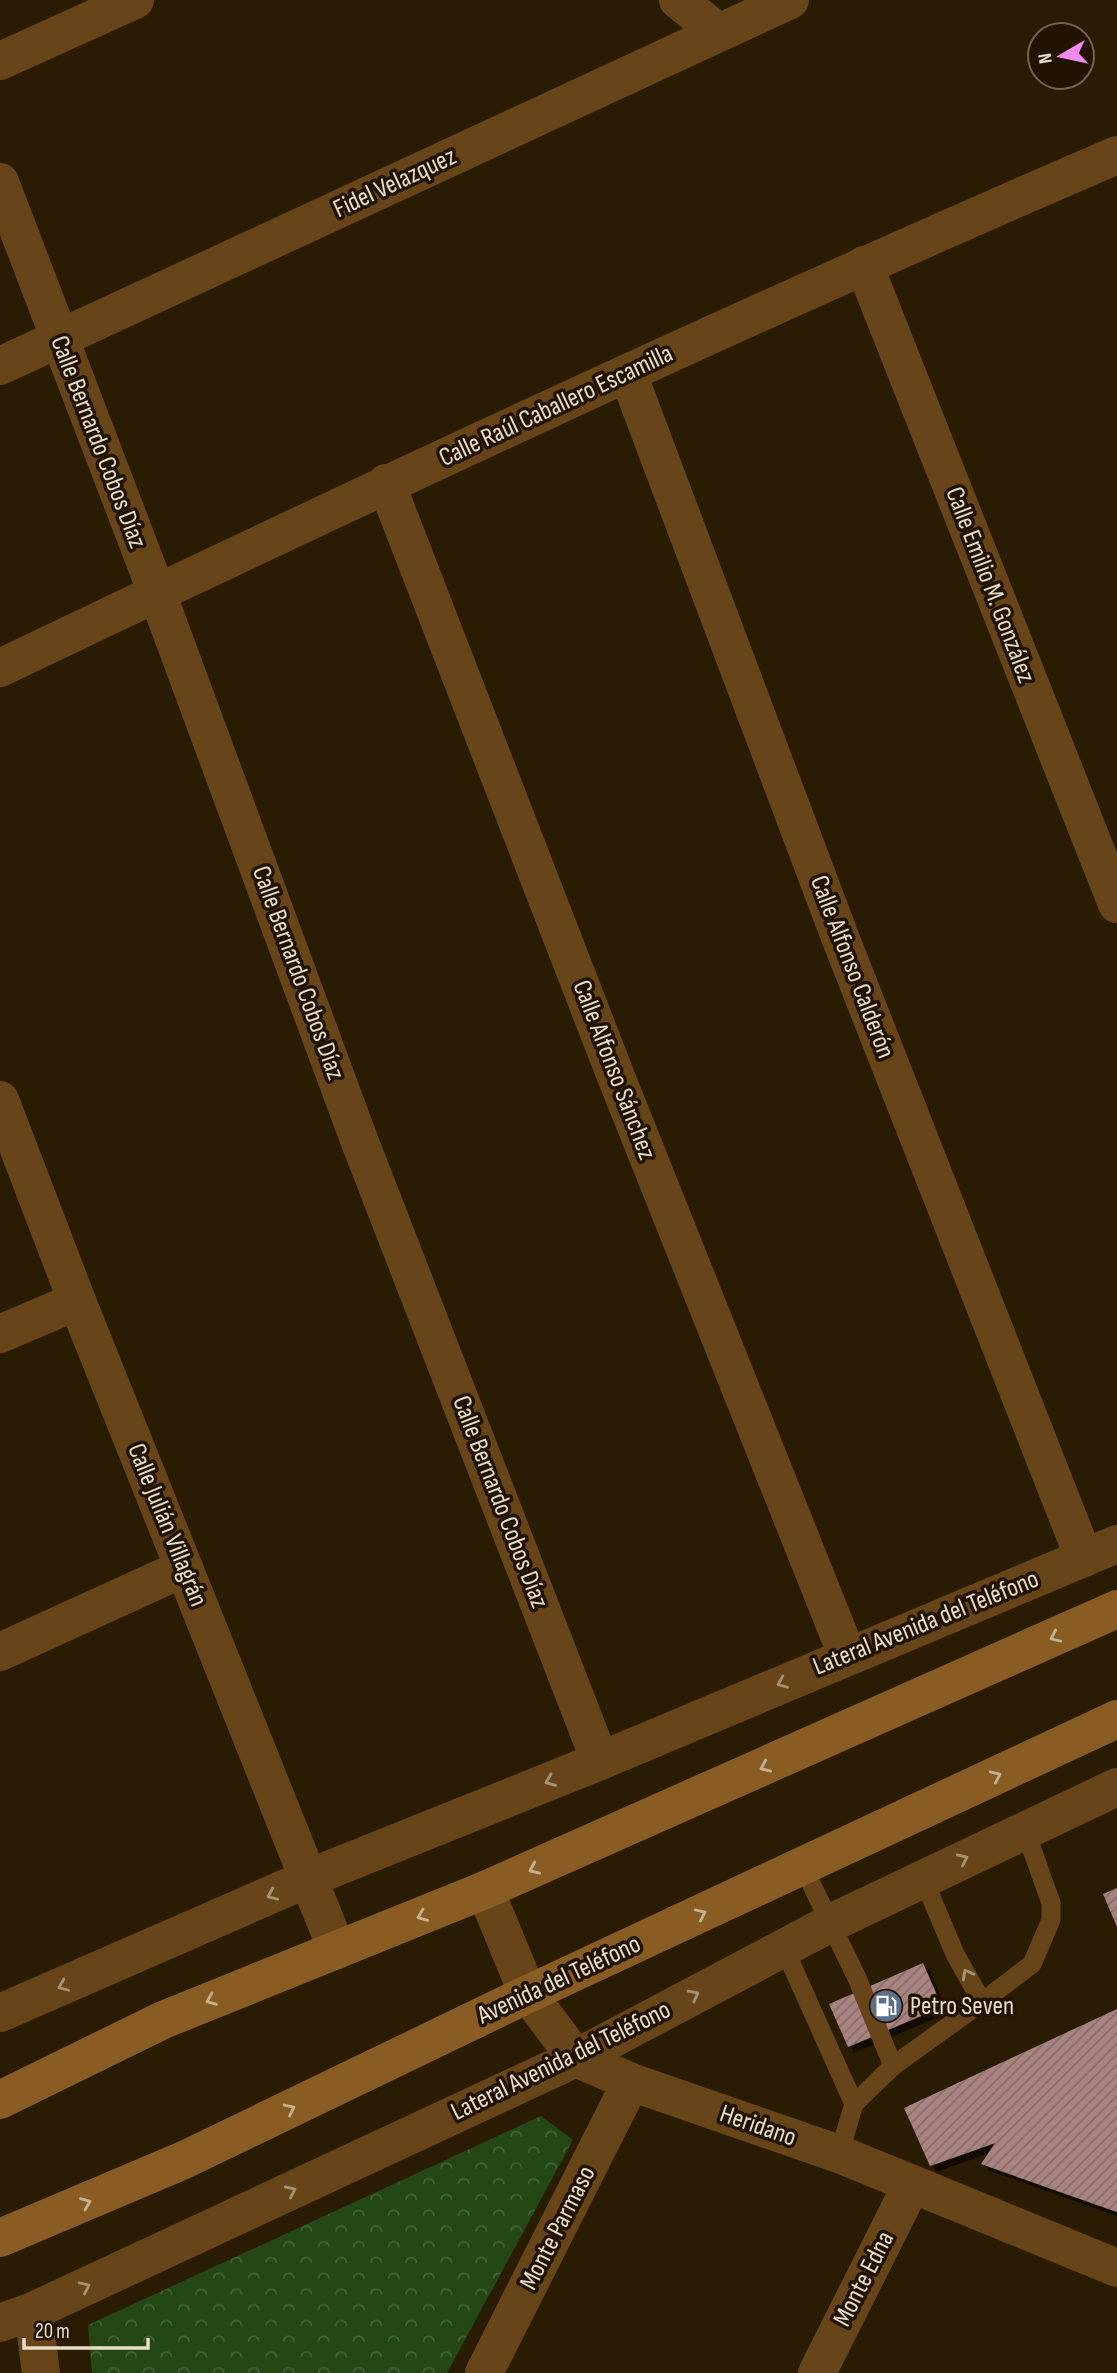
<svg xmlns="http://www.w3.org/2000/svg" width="1117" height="2373" viewBox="0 0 1117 2373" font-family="'Sofia Sans Condensed',sans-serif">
	<defs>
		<pattern id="park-crowns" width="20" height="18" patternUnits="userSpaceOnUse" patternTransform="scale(1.75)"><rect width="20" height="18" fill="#234816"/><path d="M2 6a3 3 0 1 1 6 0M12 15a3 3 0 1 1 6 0" fill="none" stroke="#436237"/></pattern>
		<pattern id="building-hatch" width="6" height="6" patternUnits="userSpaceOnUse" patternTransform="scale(1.75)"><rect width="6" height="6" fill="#a98381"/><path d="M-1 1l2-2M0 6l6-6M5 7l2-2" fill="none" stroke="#866c6a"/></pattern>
		<filter id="shadow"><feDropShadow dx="6" dy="6" stdDeviation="0" flood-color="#0009"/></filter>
	</defs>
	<rect width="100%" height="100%" fill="#2a1c02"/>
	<path fill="url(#park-crowns)" d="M541 2116 573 2140 447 2373H92L88 2325Z"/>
	<g fill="url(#building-hatch)" filter="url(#shadow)">
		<path d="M1117 1888V1927L1103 1894Z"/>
		<path d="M923 1963 942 2007 848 2047 829 2004Z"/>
		<path d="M1117 2009V2212L981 2164 995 2143 930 2166 904 2108Z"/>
	</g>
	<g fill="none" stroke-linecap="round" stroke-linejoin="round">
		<g stroke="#684519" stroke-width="19">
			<path d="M803 1867 857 1978 893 2066 854 2104 839 2154"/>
			<path d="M784 1948 854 2104"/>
			<path d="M982 2002 1032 1964 1051 1920V1903L1025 1830"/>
			<path d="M893 2066 982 2002 955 1954 923 1878"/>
		</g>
		<g stroke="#684519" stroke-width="38">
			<path d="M678 0 718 32"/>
			<path d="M0 61 135 0"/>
			<path d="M0 182 157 593 358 1137 600 1761"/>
			<path d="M864 265 1117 904"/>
			<path d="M0 366 790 0"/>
			<path d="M628 374 840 937 1084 1558"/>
			<path d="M386 483 615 1074 847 1655"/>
			<path d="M0 668C370 491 741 317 1117 155"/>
			<path d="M0 1100 77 1301 337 1950"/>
			<path d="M0 1334 77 1301"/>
			<path d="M0 1652 184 1568"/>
			<path d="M33 2311 41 2373"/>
			<path d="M484 2373 631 2082"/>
			<path d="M817 2373 911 2186"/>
		</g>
		<g stroke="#684519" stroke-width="38">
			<path d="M485 1890 528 1994 576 2058 631 2082 839 2154 1117 2268"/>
			<path d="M0 2013 309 1878 600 1761 1117 1544"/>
			<path d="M0 2323 33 2311 576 2058 831 1923 1117 1787"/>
		</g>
		<g stroke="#895c24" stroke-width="38">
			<path d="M0 2100 163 2020 485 1890 1117 1609"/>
			<path d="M0 2238 184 2160 528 1994 1117 1719"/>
		</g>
	</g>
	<defs><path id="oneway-chevron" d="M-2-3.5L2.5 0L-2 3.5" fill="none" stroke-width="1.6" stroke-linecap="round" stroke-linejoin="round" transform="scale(1.75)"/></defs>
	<g stroke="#c5b092">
		<use href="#oneway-chevron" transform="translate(1055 1637) rotate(156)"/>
		<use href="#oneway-chevron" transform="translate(765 1767) rotate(156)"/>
		<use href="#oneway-chevron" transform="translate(996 1776) rotate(-25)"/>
		<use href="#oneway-chevron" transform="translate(534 1869) rotate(156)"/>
		<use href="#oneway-chevron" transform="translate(701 1914) rotate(-25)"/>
		<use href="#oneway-chevron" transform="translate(422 1916) rotate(158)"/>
		<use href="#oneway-chevron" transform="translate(211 2000) rotate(158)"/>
		<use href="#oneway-chevron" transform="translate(290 2109) rotate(-26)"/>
		<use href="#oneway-chevron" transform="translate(86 2203) rotate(-22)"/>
	</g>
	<g stroke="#a79173">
		<use href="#oneway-chevron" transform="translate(782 1683) rotate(157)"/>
		<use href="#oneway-chevron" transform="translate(550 1781) rotate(158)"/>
		<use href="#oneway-chevron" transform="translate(963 1859) rotate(-25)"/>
		<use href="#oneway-chevron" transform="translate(272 1895) rotate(156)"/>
		<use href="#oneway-chevron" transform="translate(967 1974) rotate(-119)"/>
		<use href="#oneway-chevron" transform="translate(63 1986) rotate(157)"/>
		<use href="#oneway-chevron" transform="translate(694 1995) rotate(-28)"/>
		<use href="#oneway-chevron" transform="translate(291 2191) rotate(-25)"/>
		<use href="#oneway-chevron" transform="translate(85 2287) rotate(-25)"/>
	</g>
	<defs>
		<symbol id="fuel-disc" viewBox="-11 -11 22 22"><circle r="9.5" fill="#5c6f8a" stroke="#211300"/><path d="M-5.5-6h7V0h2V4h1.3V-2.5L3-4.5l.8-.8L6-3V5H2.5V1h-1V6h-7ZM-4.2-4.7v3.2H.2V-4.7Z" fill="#fff"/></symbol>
	</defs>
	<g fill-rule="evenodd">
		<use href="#fuel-disc" x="867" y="1987" width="38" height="38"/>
	</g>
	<g text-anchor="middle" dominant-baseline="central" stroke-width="7" stroke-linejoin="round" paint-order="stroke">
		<g font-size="26" fill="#e6ddcd" stroke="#211300">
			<text transform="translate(395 183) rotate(-25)">Fidel Velazquez</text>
			<text transform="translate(556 406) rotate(-25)">Calle Raúl Caballero Escamilla</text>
			<text transform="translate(98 442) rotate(69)">Calle Bernardo Cobos Díaz</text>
			<text transform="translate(990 585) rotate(69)">Calle Emilio M. González</text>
			<text transform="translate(852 967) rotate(69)">Calle Alfonso Calderón</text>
			<text transform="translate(298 973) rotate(70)">Calle Bernardo Cobos Díaz</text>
			<text transform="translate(614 1070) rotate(69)">Calle Alfonso Sánchez</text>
			<text transform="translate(500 1502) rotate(69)">Calle Bernardo Cobos Díaz</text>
			<text transform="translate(167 1525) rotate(68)">Calle Julián Villagrán</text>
			<text transform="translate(926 1623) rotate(-22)">Lateral Avenida del Teléfono</text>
			<text transform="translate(559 1980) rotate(-25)">Avenida del Teléfono</text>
			<text transform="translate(561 2061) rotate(-26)">Lateral Avenida del Teléfono</text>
			<text transform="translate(758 2126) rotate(19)">Heridano</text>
			<text transform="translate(558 2228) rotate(-63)">Monte Parmaso</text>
			<text transform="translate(864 2279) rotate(-63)">Monte Edna</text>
		</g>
		<g font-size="26" fill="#e6ddcd" stroke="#211300" text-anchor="start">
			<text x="910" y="2006">Petro Seven</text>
		</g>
	</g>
	<g transform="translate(1061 56) rotate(261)"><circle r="33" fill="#211300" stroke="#706452" stroke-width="2"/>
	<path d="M0-5L12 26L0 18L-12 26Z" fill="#f38af2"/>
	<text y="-10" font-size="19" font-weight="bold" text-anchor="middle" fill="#e6ddcd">N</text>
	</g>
	<path d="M24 2338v10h124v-10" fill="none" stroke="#e6ddcd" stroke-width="3.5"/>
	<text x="35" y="2338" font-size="21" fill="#e6ddcd" stroke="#211300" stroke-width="5" paint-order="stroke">20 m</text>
</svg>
